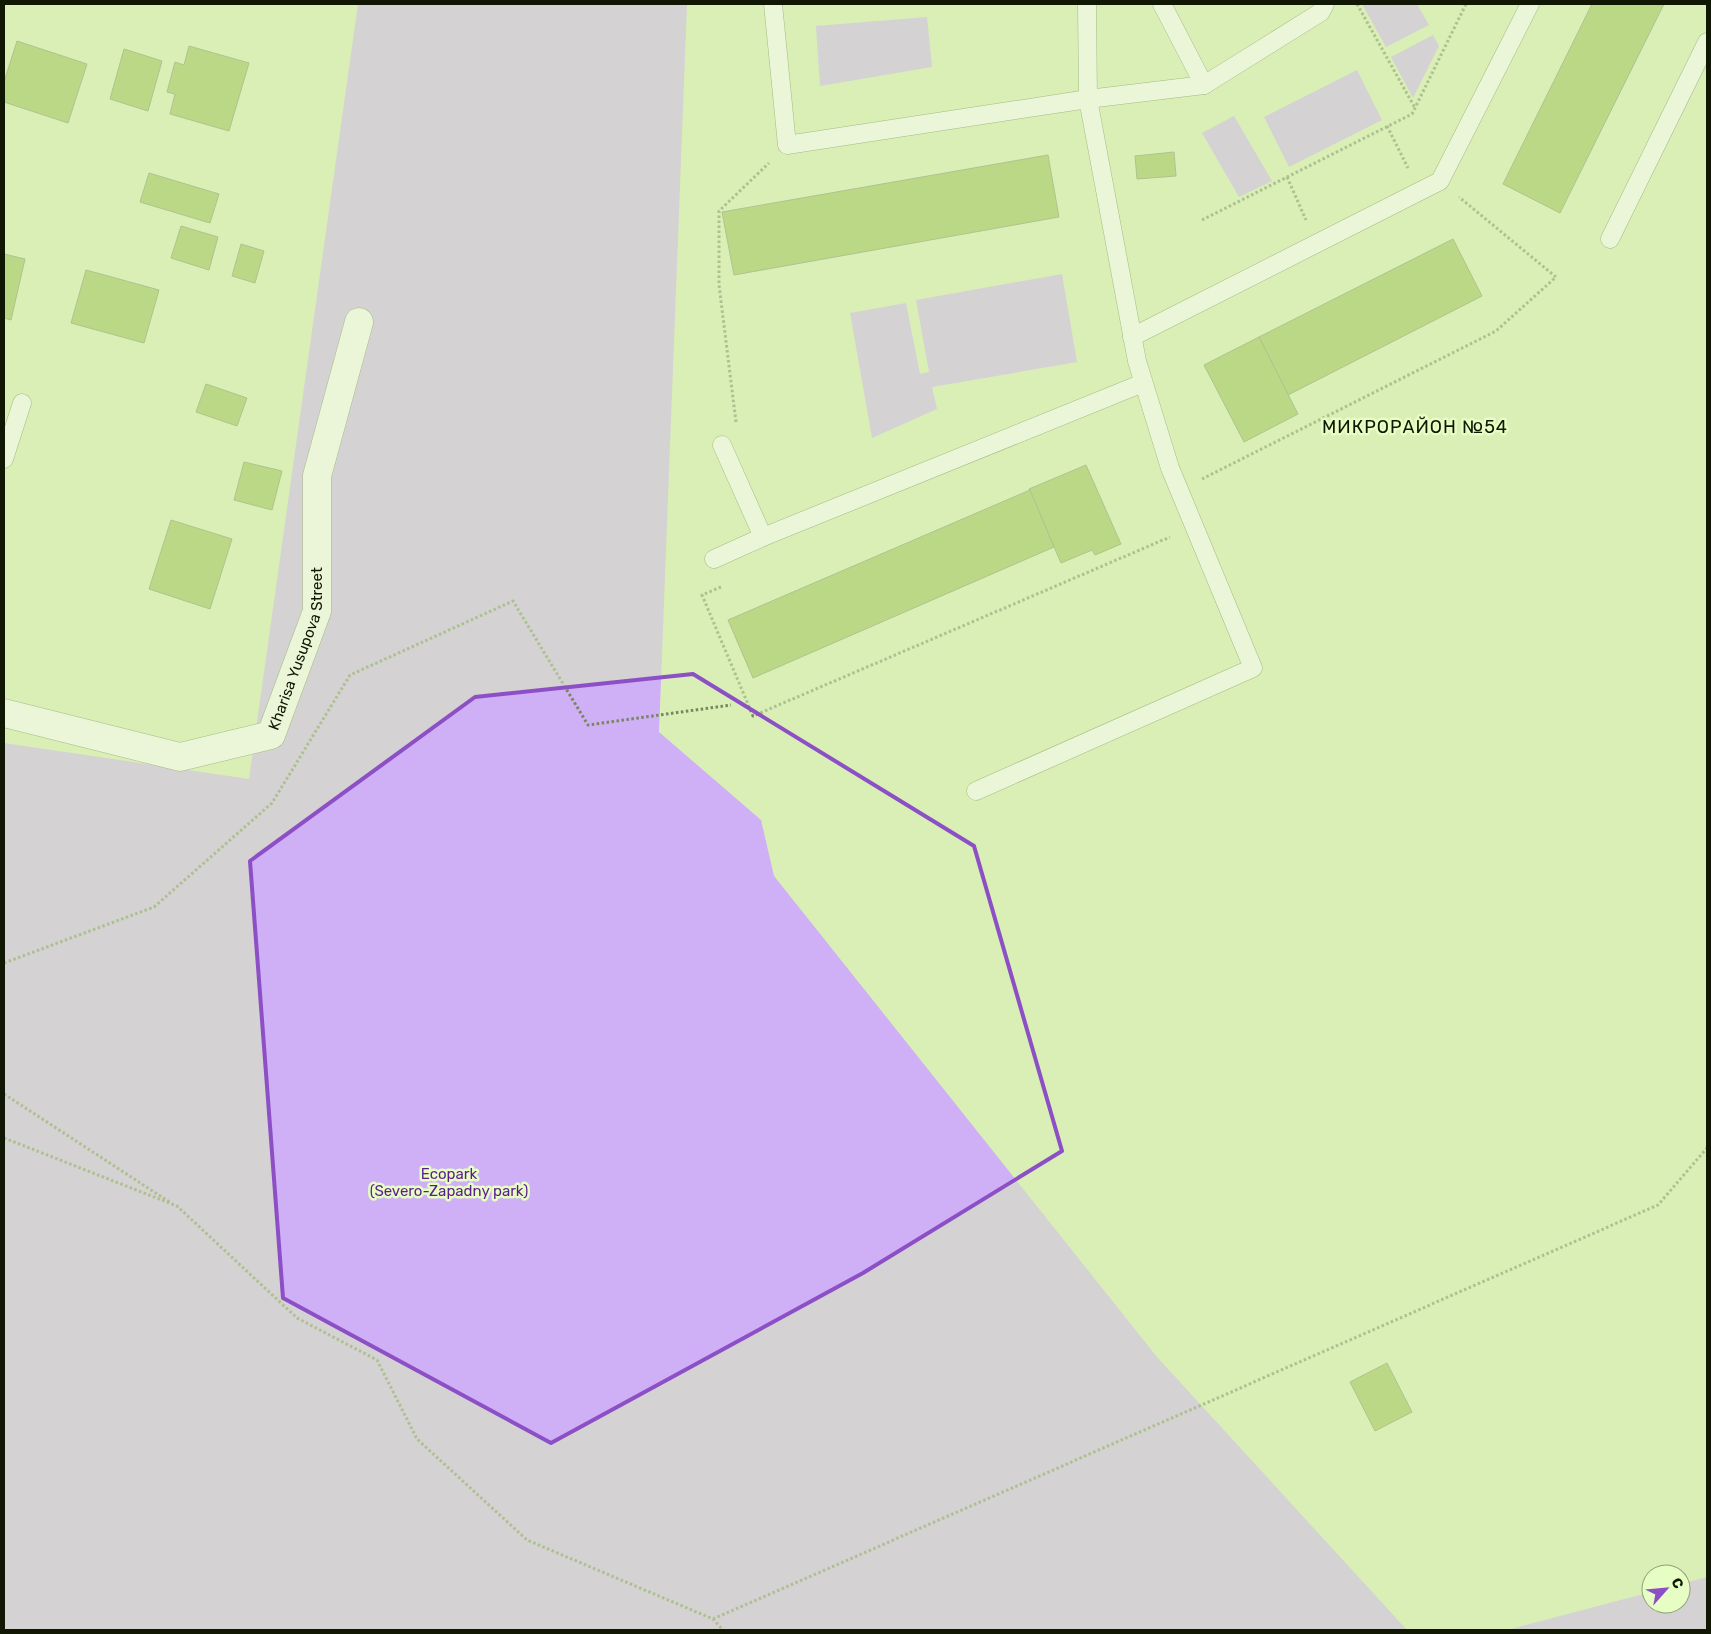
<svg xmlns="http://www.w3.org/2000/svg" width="1711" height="1634" viewBox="0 0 1711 1634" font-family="Rubik,sans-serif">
	<rect width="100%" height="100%" fill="#d9efb6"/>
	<g fill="#cfaff6">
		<path d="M358 4H687L659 732 761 820 774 876 1157 1357 1407 1630H4V743L249 779Z"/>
		<path d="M1362 4H1417L1429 25 1386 47Z"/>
		<path d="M927 17 932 67 820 86 816 26Z"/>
		<path d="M1433 35 1439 46 1413 98 1391 57Z"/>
		<path d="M1357 70 1382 120 1289 167 1264 117Z"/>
		<path d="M1234 116 1272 181 1239 197 1202 133Z"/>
		<path d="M1062 274 1077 362 932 387 937 409 872 438 850 313 906 303 920 374 929 372 916 300Z"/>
		<path d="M1707 1577V1630H1507L1651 1592V1604H1681V1584Z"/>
	</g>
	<g fill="#98bc4f" stroke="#7c8f5a">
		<path d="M1592 4H1664L1560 213 1503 184Z"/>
		<path d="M17 41 87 64 68 123 4 102V82Z"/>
		<path d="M189 46 249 63 229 131 170 114 175 94 167 92 175 62 184 65Z"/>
		<path d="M124 49 162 61 148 111 110 99Z"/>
		<path d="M1174 152 1176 176 1137 179 1135 156Z"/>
		<path d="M1048 155 1059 217 734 275 722 212Z"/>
		<path d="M149 173 219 194 210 223 140 202Z"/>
		<path d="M181 226 218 237 209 270 171 258Z"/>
		<path d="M1453 239 1482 296 1288 395 1259 337Z"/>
		<path d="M241 244 264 251 255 283 232 276Z"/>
		<path d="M4 254 25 259 11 320 4 318Z"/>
		<path d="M86 270 159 290 144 343 71 323Z"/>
		<path d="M1259 337 1298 414 1244 442 1204 365Z"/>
		<path d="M206 384 247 398 237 426 196 412Z"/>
		<path d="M244 462 282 471 272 510 234 500Z"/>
		<path d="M1086 465 1121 544 1095 555 1092 550 1061 563 1029 489Z"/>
		<path d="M1030 490 1054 547 753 678 728 620Z"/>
		<path d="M171 520 232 539 210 609 149 589Z"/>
		<path d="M1387 1363 1412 1412 1375 1431 1350 1382Z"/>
	</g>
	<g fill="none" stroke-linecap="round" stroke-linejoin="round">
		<defs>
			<g id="service">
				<path d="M773 4 787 145 1088 99 1204 85 1321 12 1325 4"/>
				<path d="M1162 4 1204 85"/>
				<path d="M1610 239 1707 42"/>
				<path d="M1132 337 1440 181 1530 4"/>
				<path d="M722 445 763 537"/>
				<path d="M4 459 22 403"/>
				<path d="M714 559 763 537 1143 383"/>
				<path d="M976 791 1253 668 1170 468 1137 361 1088 99 1087 4"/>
			</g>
			<g id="minor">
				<path id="s1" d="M4 713 180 757 271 735 317 611V476L359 322"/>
			</g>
		</defs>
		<use href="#service" stroke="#697b47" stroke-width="19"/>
		<use href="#minor" stroke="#697b47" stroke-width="29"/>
		<g stroke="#788760" stroke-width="3" stroke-dasharray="2.5 2.5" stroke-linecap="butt">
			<path d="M1357 4 1415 108"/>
			<path d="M1387 126 1408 168"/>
			<path d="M1287 177 1306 220"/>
			<path d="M1202 220 1412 114 1466 4"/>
			<path d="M736 422 719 285V211L769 163"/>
			<path d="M1202 479 1496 331 1556 277 1459 197"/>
			<path d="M721 587 702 595 753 716 1170 537"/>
			<path d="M4 963 154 907 272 803 350 675 513 601 588 725 731 705"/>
			<path d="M4 1094 171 1203"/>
			<path d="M4 1138 177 1206 297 1318 377 1360 417 1439 527 1540 713 1619 723 1630"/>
			<path d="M713 1619 1658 1205 1707 1148"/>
		</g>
		<use href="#service" stroke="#fff" stroke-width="18"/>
		<use href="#minor" stroke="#fff" stroke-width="28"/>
	</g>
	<path d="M0 0H1711V1634H0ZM693 674 974 846 1062 1151 863 1273 551 1443 283 1298 250 861 475 697Z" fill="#d9efb6" fill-opacity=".55" fill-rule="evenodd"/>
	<path fill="none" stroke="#8c4fc5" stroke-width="4" stroke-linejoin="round" d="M693 674 974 846 1062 1151 863 1273 551 1443 283 1298 250 861 475 697Z"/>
	<g text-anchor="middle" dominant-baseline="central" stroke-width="5" stroke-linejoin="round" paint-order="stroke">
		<g font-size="15" fill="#101703" stroke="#e6fdc3">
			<text stroke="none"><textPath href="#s1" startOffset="366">Kharisa Yusupova Street</textPath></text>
		</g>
		<g font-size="15" fill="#5b1d8d" stroke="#e6fdc3">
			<text x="449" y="1174">Ecopark<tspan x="449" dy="17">(Severo-Zapadny park)</tspan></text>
		</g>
		<g font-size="18" letter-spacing="1" fill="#101703" stroke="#e6fdc3">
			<text x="1415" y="427">МИКРОРАЙОН №54</text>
		</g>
	</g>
	<rect width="1711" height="1634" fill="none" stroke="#101703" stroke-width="10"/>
	<g transform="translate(1666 1589) rotate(63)"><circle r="24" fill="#e6fdc3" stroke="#90a176"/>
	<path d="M0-4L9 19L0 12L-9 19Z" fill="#8c4fc5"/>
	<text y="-8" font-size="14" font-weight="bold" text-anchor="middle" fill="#101703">С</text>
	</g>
</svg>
